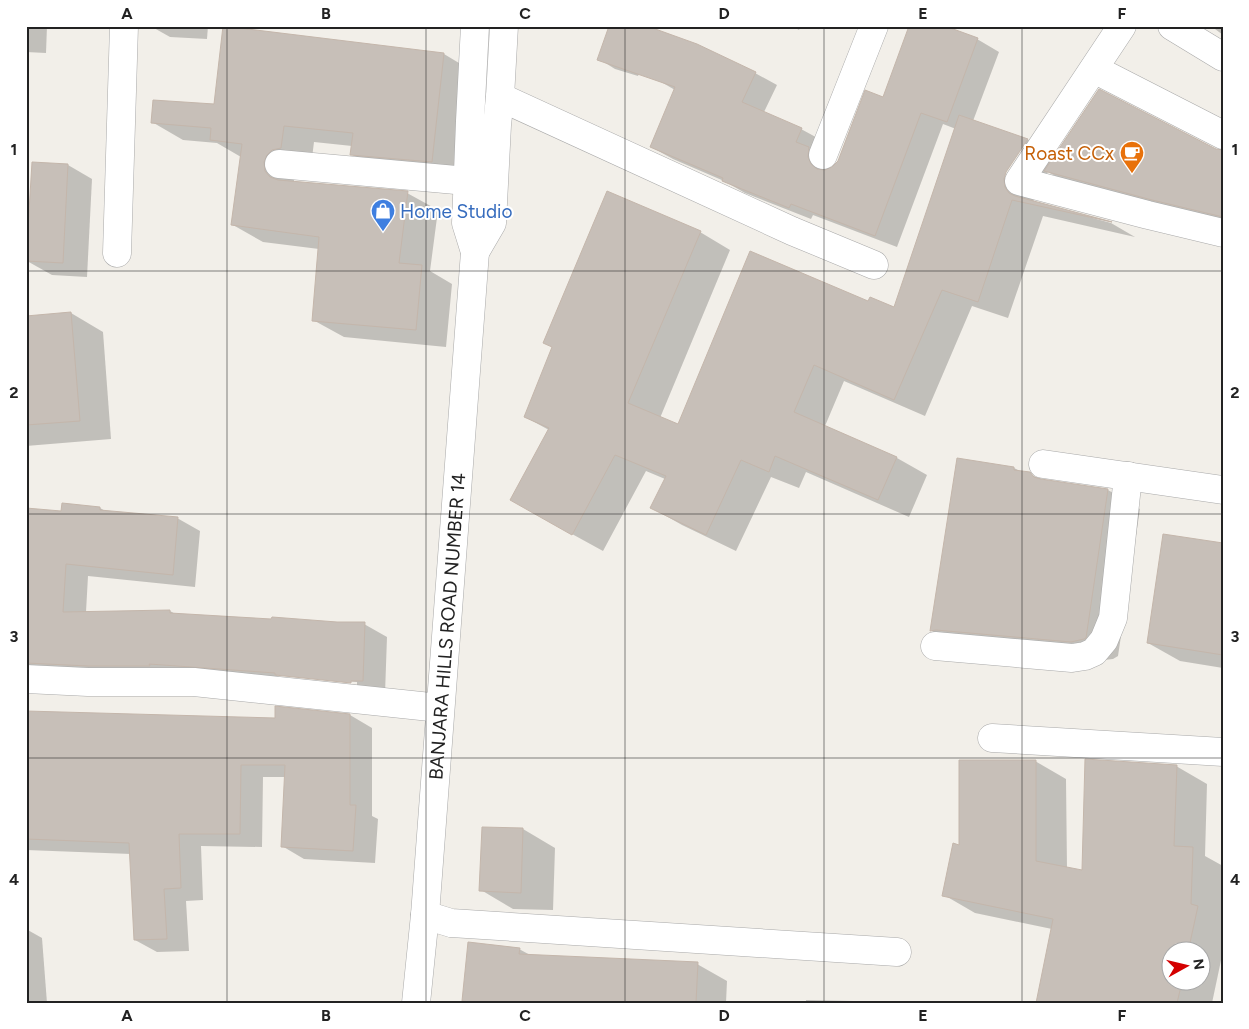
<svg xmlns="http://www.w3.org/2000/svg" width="1249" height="1029" viewBox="0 0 1249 1029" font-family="Figtree,sans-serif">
	<rect width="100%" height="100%" fill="#f2efe9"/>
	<g fill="#0003" fill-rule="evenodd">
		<path d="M26 26H47L46 53 26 52Z"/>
		<path d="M154 26H208L207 39 170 37 154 28Z"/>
		<path d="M792 26H801L799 30Z"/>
		<path d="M1211 26H1223V35Z"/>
		<path d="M225 27 444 54 474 72 462 179 382 172 351 154 352 146 314 142 311 166 297 172 294 180V182L407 193 438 210 430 271 452 284 446 347 344 337 313 320 319 249 263 242 233 225 241 157 217 143 183 140 152 122 215 106Z"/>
		<path d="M655 34 638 76 615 69 599 59Z"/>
		<path d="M977 39 999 52 973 121 1028 140 1056 156 1215 150 1223 151V227L1078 189 1048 172 1036 190 1033 197 1034 202 1111 223 1135 237 1043 216 1008 318 972 306 925 416 844 381 825 426 897 458 927 475 909 517 806 472 799 488 771 477 736 551 682 525 652 508 665 479 646 471 603 551 541 517 549 430 525 417 700 232 730 250 660 418 678 425 869 303 895 309 956 129 943 124 897 247 813 215 811 219 745 193 724 181 673 159 651 147 675 90 656 79 755 73 777 85 764 112 801 129 823 141 830 160 829 170 833 169 883 99ZM1024 144H1027L1004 178 1001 177Z"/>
		<path d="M68 165 92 179 87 277 52 275 27 261Z"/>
		<path d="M71 313 103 332 111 439 26 446V317Z"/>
		<path d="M958 459 1014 468 1022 472 1030 474 1043 481 1108 490 1140 509 1118 656 1113 659 1104 660 964 649 932 631Z"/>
		<path d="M63 505 100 508 107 512 177 518 200 531 195 587 88 576 86 612 170 611 177 615 364 624 387 637 385 694 29 688V712L276 719V708L350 715 372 728V816L378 819 375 863 304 859 282 846 286 777H263L262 847 201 846 203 900 186 901 189 951 157 952 135 940 131 854 26 850V509L62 512ZM276 674 357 682V685L279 677Z"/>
		<path d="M1223 545V668L1180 661 1148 643Z"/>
		<path d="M1035 761 1066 779 1067 869 1083 872 1176 766 1207 784 1205 856 1223 866 1221 921 1223 922V951L1212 1003H1037L1052 929 975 913 944 895 960 846ZM1172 952H1202V982H1172Z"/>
		<path d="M523 829 555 848 553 910 513 909 481 890Z"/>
		<path d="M26 929 42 938 47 1003H26Z"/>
		<path d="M469 943 519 949 532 956 697 964 727 981 726 1003H463Z"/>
		<path d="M806 1000 901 1002 902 1003H806Z"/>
	</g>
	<g fill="#c7bfb8" stroke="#c4b6ab">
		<path d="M223 26 444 53 432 162 350 155 353 133 284 126 281 148 272 150 267 155 264 162 265 171 270 177 278 180 408 191 399 263 422 265 416 330 312 321 319 237 231 225 242 144 210 140 211 128 151 123 153 100 214 104Z"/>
		<path d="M609 26H647L697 44 756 72 742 102 802 128 796 142 809 147 808 157 811 164 817 169 825 170 832 167 838 161 865 90 883 97 909 26H945L978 38 947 122 921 113 875 236 791 204 789 208 722 181 723 178 650 147 675 87 597 60Z"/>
		<path d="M1099 89 1216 149 1223 150V217L1152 200 1044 171Z"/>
		<path d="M959 115 1028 139 1006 172 1004 179 1005 187 1009 193 1015 196 1112 222 1012 200 978 302 942 290 894 400 814 365 794 412 897 457 878 500 775 456 769 472 741 460 706 535 650 508 666 476 615 455 572 535 510 500 549 428 524 417 552 347 543 343 607 191 701 231 628 403 678 424 750 251 868 301 870 297 894 307Z"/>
		<path d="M32 162 68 164 63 263 26 261Z"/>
		<path d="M71 312 80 421 26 425V316Z"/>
		<path d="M957 458 1014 467V470L1030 472 1034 477 1041 479 1108 489 1086 638 1084 639 1071 642 936 630 930 631Z"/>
		<path d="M62 503 100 507V510L178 517 173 575 66 564 63 612 170 610V613L271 619 272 617 337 622H365L363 681H351V683L275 675V673L149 664 150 666H88L26 663V508L61 511Z"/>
		<path d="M1163 534 1223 543V655L1147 643Z"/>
		<path d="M275 706 350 714V805H356L353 851 281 847 285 765H241L240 834H179L181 888 164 889 167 939 134 940 129 843 26 839V711L275 718Z"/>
		<path d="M1085 759 1177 765 1174 846 1193 847 1191 904 1198 906 1188 952H1172V982H1182L1177 1003H1036L1053 919 942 896 953 843 959 845V760H1036V861L1082 870Z"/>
		<path d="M482 827 523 828 521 893 479 891Z"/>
		<path d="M468 942 520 948 519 954 698 962 696 1003H480L462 1001Z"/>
	</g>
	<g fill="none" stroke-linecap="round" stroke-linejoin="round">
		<defs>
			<g id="minor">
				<path d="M1122 26 1019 181 1148 215 1223 233"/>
				<path d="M1172 26 1223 57"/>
				<path d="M1094 69 1223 135"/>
				<path d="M500 97 792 231 874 265"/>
				<path d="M823 155 874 26"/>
				<path d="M279 164 467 181"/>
				<path d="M475 252 492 223 497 125 500 97 504 26"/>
				<path d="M117 253 124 26"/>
				<path d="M1043 464 1223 490"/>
				<path d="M935 646 1072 658 1085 656 1094 652 1104 640 1113 618 1128 476"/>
				<path d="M26 679 88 682H194L440 708"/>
				<path d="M992 738 1223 752"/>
				<path d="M425 915 451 923 897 952"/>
				<path id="s1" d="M416 1003 425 915 475 252 466 223 470 121 475 26"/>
			</g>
		</defs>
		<use href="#minor" stroke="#a9a9a9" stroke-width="29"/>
		<use href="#minor" stroke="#fff" stroke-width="28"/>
	</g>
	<path fill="none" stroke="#222" stroke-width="1" stroke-opacity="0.55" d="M227 26V1003M426 26V1003M625 26V1003M824 26V1003M1022 26V1003M26 271H1223M26 514H1223M26 758H1223"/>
	<defs>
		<symbol id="cafe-pin" viewBox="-11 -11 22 30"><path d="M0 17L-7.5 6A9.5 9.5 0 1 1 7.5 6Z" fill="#e8710a" stroke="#fff"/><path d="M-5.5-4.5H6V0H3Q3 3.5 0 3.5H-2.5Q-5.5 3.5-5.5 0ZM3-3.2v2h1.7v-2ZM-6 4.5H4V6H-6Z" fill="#fff"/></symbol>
		<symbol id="shop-pin" viewBox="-11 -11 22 30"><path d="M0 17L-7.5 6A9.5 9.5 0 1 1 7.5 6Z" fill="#3f7fe0" stroke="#fff"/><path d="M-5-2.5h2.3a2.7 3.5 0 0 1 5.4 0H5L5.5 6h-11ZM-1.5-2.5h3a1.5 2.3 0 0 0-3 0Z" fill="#fff"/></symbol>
	</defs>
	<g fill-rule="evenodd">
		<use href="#cafe-pin" x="1118" y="139" width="28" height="38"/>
		<use href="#shop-pin" x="369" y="197" width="28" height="38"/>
	</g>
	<g text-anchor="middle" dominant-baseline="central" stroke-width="4" stroke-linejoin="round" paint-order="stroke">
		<g font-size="19" fill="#c56008" stroke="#fff" text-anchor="end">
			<text x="1114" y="153">Roast CCx</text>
		</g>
		<g font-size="19" fill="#366cbe" stroke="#fff" text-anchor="start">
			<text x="400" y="211">Home Studio</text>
		</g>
		<g font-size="19" fill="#222" stroke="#fff">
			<text stroke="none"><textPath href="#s1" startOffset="378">BANJARA HILLS ROAD NUMBER 14</textPath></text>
		</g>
	</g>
	<rect width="1249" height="1029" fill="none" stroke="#ffffff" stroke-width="55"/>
	<g transform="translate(1186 966) rotate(82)"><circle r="24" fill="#ffffff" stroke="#a7a7a7"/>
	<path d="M0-4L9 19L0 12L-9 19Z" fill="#d40000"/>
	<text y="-8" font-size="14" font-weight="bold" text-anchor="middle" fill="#222222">N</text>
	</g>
	<rect x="28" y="28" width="1194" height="974" fill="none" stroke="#222" stroke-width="2"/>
	<g font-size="16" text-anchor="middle" font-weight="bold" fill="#222">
		<text x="127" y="19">A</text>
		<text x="326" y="19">B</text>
		<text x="525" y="19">C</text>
		<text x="724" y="19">D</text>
		<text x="923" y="19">E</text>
		<text x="1122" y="19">F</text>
		<text x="14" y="155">1</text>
		<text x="1235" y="155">1</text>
		<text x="14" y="398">2</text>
		<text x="1235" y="398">2</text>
		<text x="14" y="642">3</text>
		<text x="1235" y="642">3</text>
		<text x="14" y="885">4</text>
		<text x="1235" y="885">4</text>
		<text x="127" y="1021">A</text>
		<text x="326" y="1021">B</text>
		<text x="525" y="1021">C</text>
		<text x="724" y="1021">D</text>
		<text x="923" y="1021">E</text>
		<text x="1122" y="1021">F</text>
	</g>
</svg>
